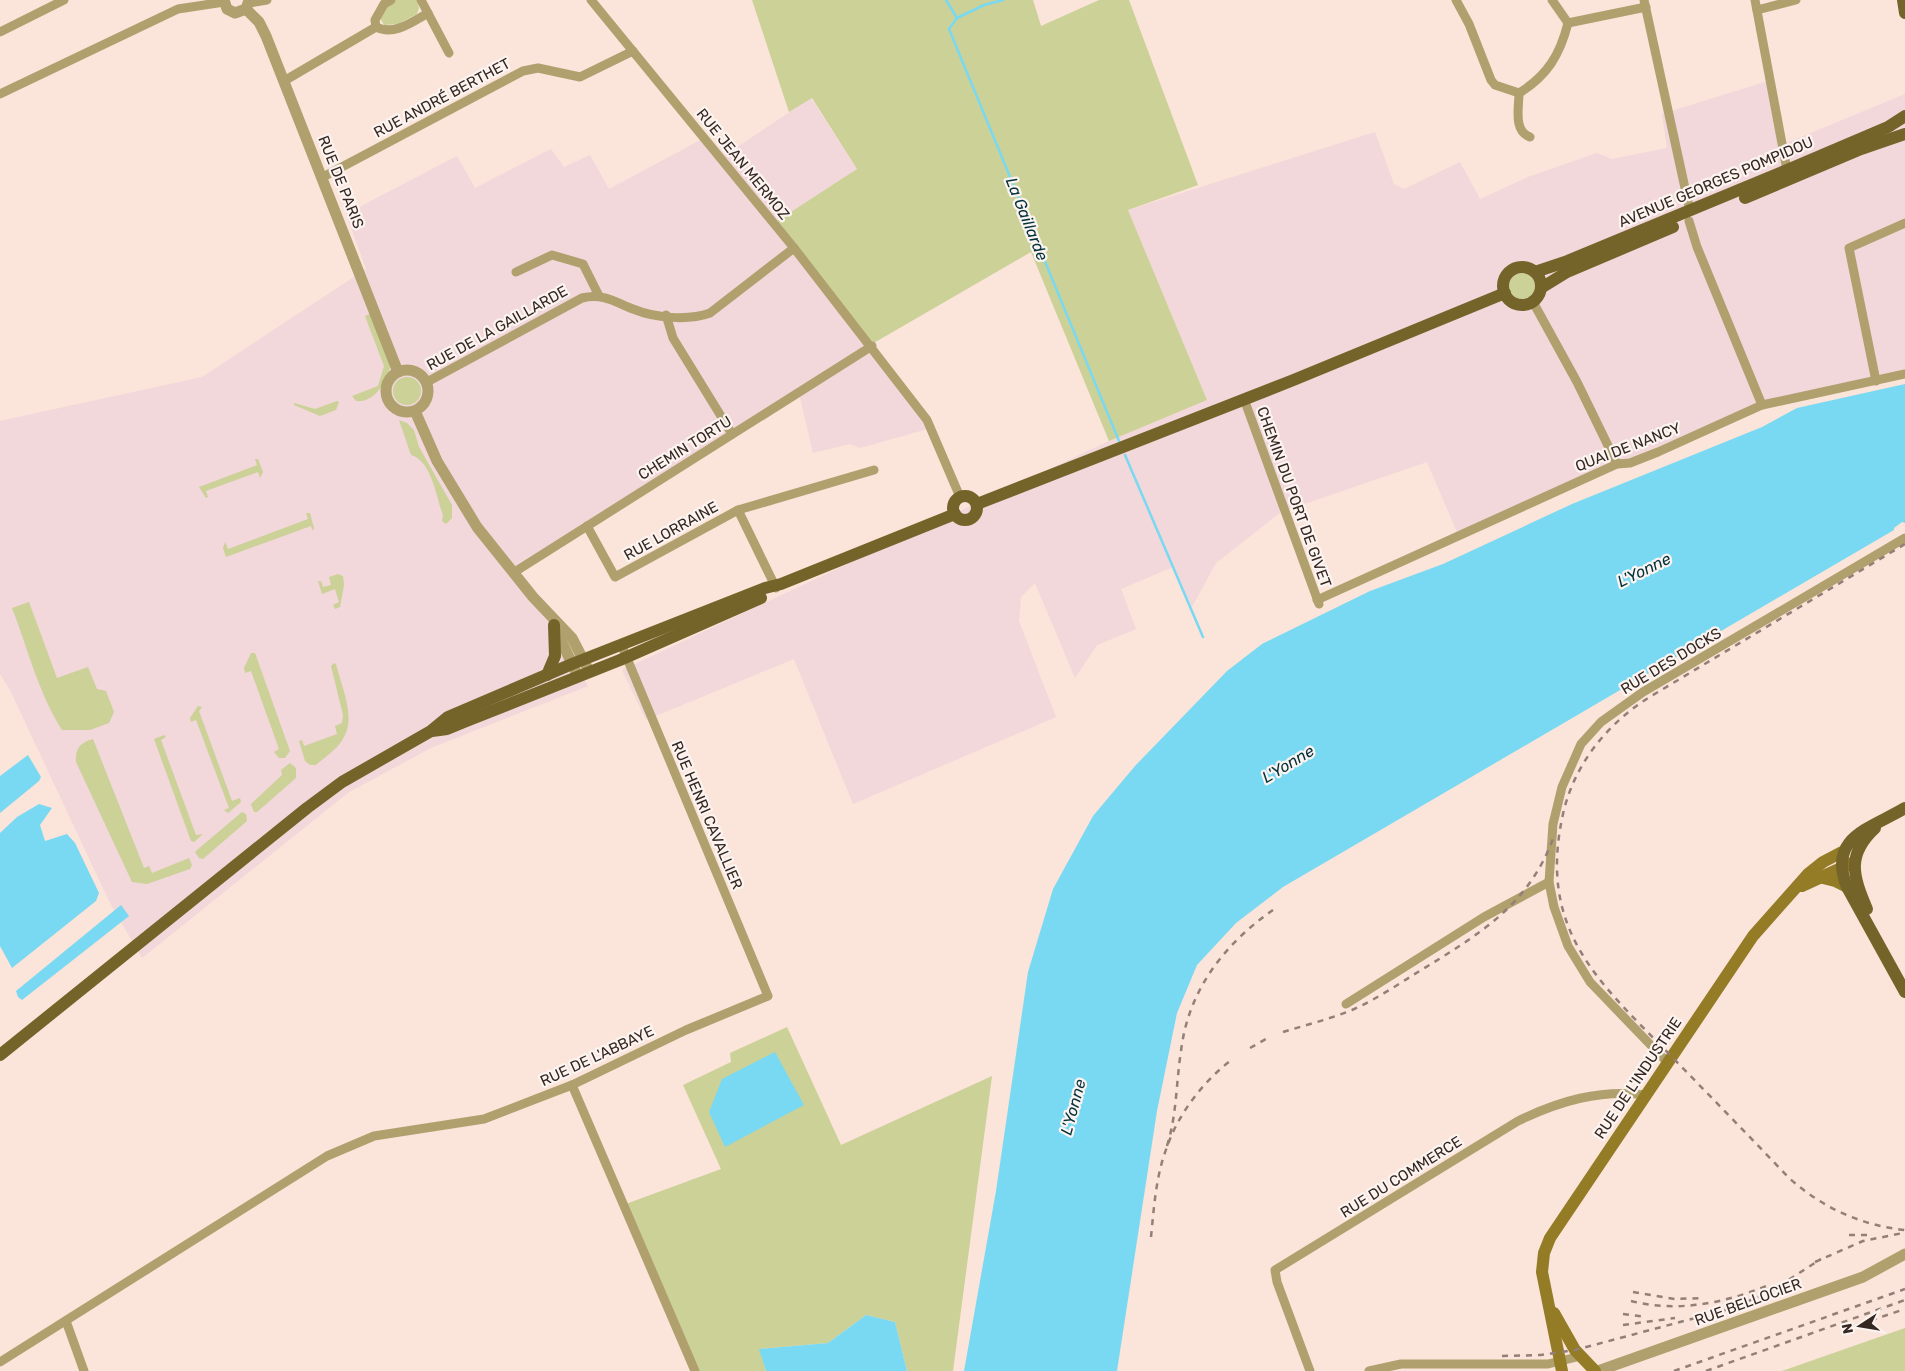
<svg xmlns="http://www.w3.org/2000/svg" width="1905" height="1371" viewBox="0 0 1905 1371" font-family="Rubik,sans-serif">
	<rect width="100%" height="100%" fill="#fbe4d9"/>
	<g fill="#f2d7db">
		<path d="M1768 81 1784 144 1905 94V372L1762 403 1457 532 1427 462 1281 512 1216 563 1192 607 1173 567 1121 589 1136 629 1097 645 1075 678 1035 583 1021 597 1019 621 1056 717 853 804 794 659 646 720 622 670 1109 441 1207 400 1128 210 1375 132 1394 184 1404 189 1460 162 1480 199 1528 177 1597 153 1612 159 1667 148 1662 114Z"/>
		<path d="M811 98 857 169 775 223 931 428 860 448 850 444 813 453 798 389 517 568 588 686 433 747 349 792 142 958 109 901 10 690 0 674V421L202 377 366 269 346 214 457 156 475 188 551 149 564 167 590 155 609 189 708 136 725 155Z"/>
	</g>
	<g fill="#cbd197">
		<path d="M396 0H417L419 8 417 14 398 24 384 25 380 18 387 5Z"/>
		<path d="M752 0H1033L1041 26 1099 0H1129L1198 185 1128 210 1207 400 1109 441 1031 252 872 344 774 223 857 169 812 98 789 112Z"/>
		<circle cx="1522" cy="286" r="13"/>
		<path d="M370 314 391 365C386 381 376 403 356 401L352 396 378 386 384 366 365 316Z"/>
		<circle cx="407" cy="391" r="14"/>
		<path d="M337 401 339 402 336 410 320 416 294 405V403L315 409Z"/>
		<path d="M399 420 407 423 414 430 419 447 452 505V518L446 524 442 521 443 515C436 497 432 461 411 455Z"/>
		<path d="M255 459H258L263 472 260 478 258 472 206 491 208 497 206 498 199 487 257 465Z"/>
		<path d="M306 513H310L314 528 313 531 311 526 226 557 223 548 225 542 228 549 308 519Z"/>
		<path d="M338 574 343 576 344 585 340 607 335 609 333 605 339 602 335 589 322 594 318 581H321L323 587 331 585 329 577Z"/>
		<path d="M29 602 57 678 88 667 97 689 106 691 114 712 109 723 90 730H62C38 692 28 649 12 608Z"/>
		<path d="M251 653H255L290 751 285 758H279L274 752 279 749 251 671 245 673 244 668Z"/>
		<path d="M334 663 336 664C341 685 356 717 344 737 339 748 325 757 316 765H310L305 761 299 741 302 740 304 746 337 734 335 726 342 723 343 715 331 666Z"/>
		<path d="M198 706 202 707 199 711 232 801 240 798 241 802 228 813 224 810 229 808 196 720 191 722 190 718Z"/>
		<path d="M164 735 166 737 161 740 196 835 203 834 194 842 191 841 154 739Z"/>
		<path d="M93 739 144 868 149 866 152 873 189 858 192 865 190 869 147 884 132 882 76 762C75 748 81 742 93 739Z"/>
		<path d="M290 763 296 768V778L257 812H254L251 804 282 775 281 770Z"/>
		<path d="M242 812 246 814 247 821 203 859 199 858 195 852 197 850Z"/>
		<path d="M787 1027 841 1145 992 1076 953 1371H907L895 1322 866 1315 828 1343 760 1349 766 1371H693L623 1205 721 1169 683 1085 731 1062 730 1053Z"/>
		<path d="M1905 1328V1371H1782Z"/>
	</g>
	<g fill="#79d9f2">
		<path d="M1905 384V523L1902 522 1894 528V530L1283 887 1236 923 1197 965 1177 1013 1157 1111 1117 1371H964L996 1191 1028 972 1053 889 1093 816 1135 766 1227 671 1262 644 1370 591 1443 564 1572 504 1762 427 1797 408Z"/>
		<path d="M28 755 41 777 39 781 0 813V776Z"/>
		<path d="M39 804 52 808 40 825 45 841 67 834 75 843 99 893 96 901 12 968 0 946V833L17 817Z"/>
		<path d="M121 905 129 916 22 1000 18 997 16 991Z"/>
		<path d="M775 1052 804 1105 725 1147 709 1112 722 1079Z"/>
		<path d="M866 1315 895 1322 907 1371H766L759 1349 828 1343Z"/>
	</g>
	<g fill="none" stroke-linecap="round" stroke-linejoin="round">
		<g stroke="#79d9f2" stroke-width="2.5">
			<path d="M946 0 957 18 949 29 1119 441"/>
			<path d="M957 18 984 5 1003 0"/>
			<path d="M1125 455 1203 637"/>
		</g>
		<g stroke="#afa06d" stroke-width="9">
			<path d="M391 0 384 4 375 20 376 27C394 36 412 22 428 13"/>
			<path d="M421 0 449 53"/>
			<path d="M591 0 794 248 927 420 960 497"/>
			<path d="M1456 0 1469 24 1491 80 1495 85 1519 93C1547 76 1560 55 1568 23L1646 7"/>
			<path d="M1552 0 1568 23"/>
			<path d="M1644 0 1690 211"/>
			<path d="M1755 0 1787 170"/>
			<path d="M249 3 267 0"/>
			<path d="M1757 10 1796 0"/>
			<path d="M0 32 64 0"/>
			<path d="M284 81 376 27"/>
			<path d="M1519 93C1519 107 1513 131 1530 137"/>
			<path d="M0 94 178 9 224 2"/>
			<path d="M323 177 523 71 538 68 580 77 633 51"/>
			<path d="M1689 221 1697 247 1762 405"/>
			<path d="M516 272 552 255 583 264 599 296"/>
			<path d="M1533 302 1577 382 1617 464"/>
			<path d="M666 315 673 338 732 434"/>
			<path d="M1876 381 1849 248 1905 223"/>
			<path d="M427 382 582 298C603 293 615 302 633 309 655 318 688 321 710 313L794 248"/>
			<path d="M1244 399 1319 604"/>
			<path d="M738 510 776 588"/>
			<path d="M587 526 615 577 738 510 874 470"/>
			<path d="M513 573 872 346"/>
			<path d="M1317 600 1617 464 1630 463 1658 452 1762 405 1905 374"/>
			<path d="M1346 1004 1484 917 1549 882"/>
			<path d="M1668 1063 1590 982 1568 946 1554 907 1549 882 1553 824 1562 787 1581 744 1601 722 1643 692 1905 538"/>
			<path d="M572 1085 695 1371"/>
			<path d="M66 1321 84 1371"/>
			<path d="M0 1362 327 1156 374 1136 484 1119 572 1085 686 1030 768 996 621 644"/>
			<path d="M1310 1371 1277 1282 1275 1270 1518 1121C1559 1101 1600 1089 1646 1095"/>
			<path d="M1369 1371 1401 1364H1548L1581 1356"/>
		</g>
		<g stroke="#afa06d" stroke-width="11">
			<path d="M224 0 227 9 235 13 246 9 249 0"/>
			<path d="M246 9 259 22 266 36 398 372"/>
			<circle cx="407" cy="391" r="21"/>
			<path d="M415 411 437 461 477 527 533 597 572 638 589 671"/>
			<path d="M554 626 578 676"/>
			<path d="M1598 1371 1863 1277 1905 1254"/>
		</g>
		<g stroke="#937c25" stroke-width="12">
			<path d="M1819 877 1835 881 1847 887"/>
			<path d="M1802 886 1852 863"/>
			<path d="M1554 1313 1575 1350 1595 1371"/>
			<path d="M1562 1371 1542 1272 1544 1253 1550 1238 1753 936 1808 874 1823 862 1842 852"/>
		</g>
		<g stroke="#74642a" stroke-width="12">
			<path d="M1903 0 1905 13"/>
			<path d="M1745 198 1861 149 1905 134"/>
			<circle cx="1522" cy="286" r="19"/>
			<path d="M1535 272 1565 262 1787 170 1888 127 1905 116"/>
			<path d="M1541 288 1567 272 1673 227"/>
			<circle cx="965" cy="508" r="12"/>
			<path d="M977 504 1291 381 1505 293"/>
			<path d="M547 675 555 656 554 625"/>
			<path d="M432 731 447 729 464 722 620 660 761 598"/>
			<path d="M1905 808C1870 829 1827 837 1847 887L1905 992"/>
			<path d="M1867 909C1853 876 1846 855 1875 828"/>
			<path d="M0 1055 307 808 342 782 431 731 448 717 572 664 765 588 781 584 955 514"/>
		</g>
		<g stroke="#927f77" stroke-width="2.5" stroke-dasharray="6 6" stroke-linecap="butt">
			<path d="M1905 544 1648 698C1606 725 1574 765 1563 814 1537 931 1599 982 1673 1058 1712 1098 1751 1138 1789 1178 1823 1208 1860 1225 1905 1230"/>
			<path d="M1283 1032C1306 1025 1330 1019 1352 1010 1375 1000 1397 985 1418 972 1478 935 1529 906 1554 836"/>
			<path d="M1250 1048 1266 1039"/>
			<path d="M1167 1146C1177 1114 1176 1083 1181 1051 1188 991 1224 944 1273 910"/>
			<path d="M1849 1235H1870"/>
			<path d="M1151 1237C1154 1207 1156 1175 1167 1147 1178 1114 1205 1079 1233 1059"/>
			<path d="M1815 1262 1863 1241 1903 1233"/>
			<path d="M1633 1292 1675 1299 1704 1298"/>
			<path d="M1631 1301C1678 1313 1726 1303 1771 1284"/>
			<path d="M1623 1314 1646 1317"/>
			<path d="M1623 1325 1675 1318"/>
			<path d="M1848 1328 1905 1309"/>
			<path d="M1502 1356 1541 1355 1575 1350 1729 1309 1768 1293 1821 1259"/>
			<path d="M1674 1371 1905 1289"/>
			<path d="M1706 1371 1905 1300"/>
		</g>
	</g>
	<g text-anchor="middle" dominant-baseline="central" stroke-width="4.5" stroke-linejoin="round" paint-order="stroke">
		<g font-size="15" fill="#352721" stroke="#fcf4f1">
			<text transform="translate(442 98) rotate(-28)">RUE ANDRÉ BERTHET</text>
			<text transform="translate(743 164) rotate(51)">RUE JEAN MERMOZ</text>
			<text transform="translate(341 182) rotate(68)">RUE DE PARIS</text>
			<text transform="translate(1716 182) rotate(-23)">AVENUE GEORGES POMPIDOU</text>
			<text transform="translate(497 328) rotate(-29)">RUE DE LA GAILLARDE</text>
			<text transform="translate(1628 447) rotate(-21)">QUAI DE NANCY</text>
			<text transform="translate(685 448) rotate(-32)">CHEMIN TORTU</text>
			<text transform="translate(1294 497) rotate(70)">CHEMIN DU PORT DE GIVET</text>
			<text transform="translate(671 531) rotate(-29)">RUE LORRAINE</text>
			<text transform="translate(1671 661) rotate(-31)">RUE DES DOCKS</text>
			<text transform="translate(707 815) rotate(67)">RUE HENRI CAVALLIER</text>
			<text transform="translate(597 1056) rotate(-25)">RUE DE L'ABBAYE</text>
			<text transform="translate(1638 1078) rotate(-56)">RUE DE L'INDUSTRIE</text>
			<text transform="translate(1401 1177) rotate(-32)">RUE DU COMMERCE</text>
			<text transform="translate(1748 1302) rotate(-20)">RUE BELLOCIER</text>
		</g>
		<g font-size="16" font-style="italic" fill="#01313b" stroke="#fcf4f1">
			<text transform="translate(1027 219) rotate(68)">La Gaillarde</text>
			<text transform="translate(1644 570) rotate(-26)">L'Yonne</text>
			<text transform="translate(1288 764) rotate(-31)">L'Yonne</text>
			<text transform="translate(1073 1107) rotate(-75)">L'Yonne</text>
		</g>
	</g>
	<g transform="translate(1860 1326) rotate(258)" stroke="#fcf4f1" stroke-width="4" paint-order="stroke">
	<path d="M0-4L9 19L0 12L-9 19Z" fill="#352721"/>
	<text y="-8" font-size="14" font-weight="bold" text-anchor="middle" fill="#352721">N</text>
	</g>
</svg>
